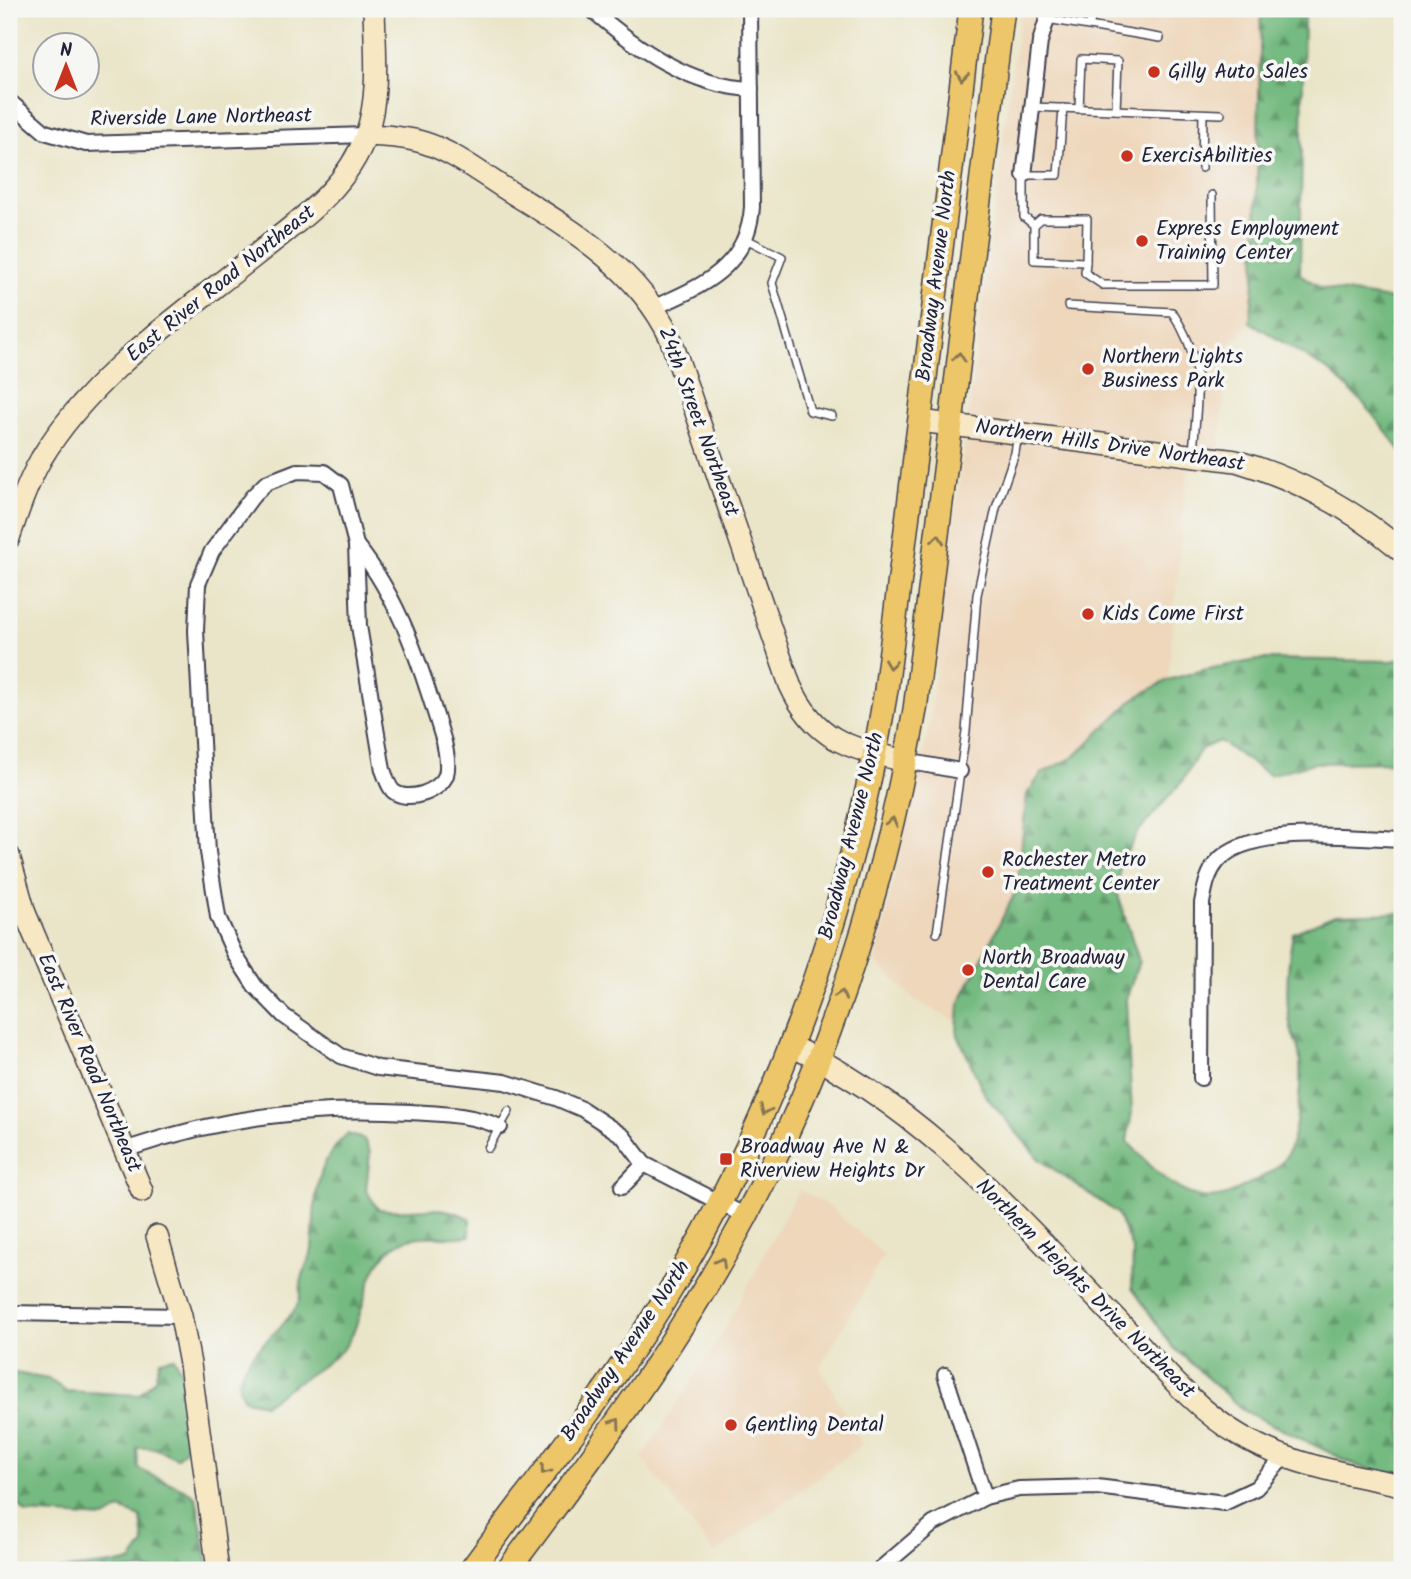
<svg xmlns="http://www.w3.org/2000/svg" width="1411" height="1579" viewBox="0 0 1411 1579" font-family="Kalam,sans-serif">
	<defs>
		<pattern id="forest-firs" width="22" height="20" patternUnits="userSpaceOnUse" patternTransform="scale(1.75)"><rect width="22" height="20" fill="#74ba80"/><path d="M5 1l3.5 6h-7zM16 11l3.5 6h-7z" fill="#5f976a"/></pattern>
	</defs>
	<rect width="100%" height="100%" fill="#f6f6f2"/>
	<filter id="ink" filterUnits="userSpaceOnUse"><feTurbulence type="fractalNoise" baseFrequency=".0143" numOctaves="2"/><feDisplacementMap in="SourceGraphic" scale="14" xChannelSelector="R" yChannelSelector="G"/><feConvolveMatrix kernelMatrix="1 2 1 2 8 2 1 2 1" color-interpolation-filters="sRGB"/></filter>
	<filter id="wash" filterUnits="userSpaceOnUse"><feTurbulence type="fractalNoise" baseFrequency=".00686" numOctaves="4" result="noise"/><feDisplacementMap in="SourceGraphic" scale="28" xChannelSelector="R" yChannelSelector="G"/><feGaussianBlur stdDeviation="1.57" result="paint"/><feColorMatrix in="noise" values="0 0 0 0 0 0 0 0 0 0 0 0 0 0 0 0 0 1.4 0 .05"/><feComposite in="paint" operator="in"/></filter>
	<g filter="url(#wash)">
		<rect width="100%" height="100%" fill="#eae5c8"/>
		<g fill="#eed7bb">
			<path d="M1020 9H1261L1255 273 1250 322 1228 348 1219 450 1213 471 1187 468 1168 680 1133 699 1074 757 1042 773 1027 794 1017 889 959 1004 958 1023 914 999 875 962 928 732Z"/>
			<path d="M799 1189 829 1206 884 1255 820 1367 862 1445 715 1554 642 1458 721 1336Z"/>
		</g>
		<g fill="url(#forest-firs)" stroke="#4b6e5e" stroke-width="2">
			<path d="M1261 9H1304L1300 274 1321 288 1402 301V452L1365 405 1332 373 1250 322 1255 273Z"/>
			<path d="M1402 658V762L1314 763 1269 775 1219 741 1201 749 1181 783 1137 833 1120 865 1118 895 1139 961 1126 1000 1132 1112 1127 1141C1155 1171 1192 1216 1237 1190 1252 1182 1276 1172 1285 1158 1298 1138 1304 1071 1298 1048 1296 1041 1292 1035 1291 1028 1284 999 1288 962 1293 933L1335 915 1402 913V1471L1385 1473 1357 1466 1244 1411 1172 1346 1132 1288 1133 1251 1117 1213 1039 1159 985 1095 957 1033 959 1004 1017 889 1027 794 1042 773 1074 757 1133 699 1168 680 1207 669 1264 659 1392 661Z"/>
			<path d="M347 1134 364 1139 370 1153 366 1190 378 1209C414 1215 437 1200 470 1219V1236C449 1240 421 1232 401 1242 362 1261 368 1317 344 1348 333 1362 283 1390 265 1404L245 1400C218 1366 288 1332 299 1301 301 1294 300 1286 302 1279 304 1269 311 1259 312 1249 315 1218 312 1182 330 1154 335 1147 341 1140 347 1134Z"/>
			<path d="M174 1357 182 1373 186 1448 177 1458 155 1448H137L138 1468C158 1481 177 1482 196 1497L209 1570H56L131 1562 144 1544 141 1517 120 1509 105 1518 26 1513 9 1493V1372L48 1379 67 1391 139 1395 155 1379 160 1360Z"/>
		</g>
	</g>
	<g filter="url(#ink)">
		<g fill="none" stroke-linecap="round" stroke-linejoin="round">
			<defs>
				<g id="lane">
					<path d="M1047 19 1160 38"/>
					<path d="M1089 26 1094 9"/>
					<path d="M1032 107 1221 114"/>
					<path d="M1063 108 1058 175H1024V217L1034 225V260L1086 262 1085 273 1103 285H1213L1212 195"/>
					<path d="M1079 109 1081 59 1118 61 1116 110"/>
					<path d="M1202 168 1203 114"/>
					<path d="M1034 225 1041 219H1087L1086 262"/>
					<path d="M746 239 782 257 772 283 810 411 832 416"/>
					<path d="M1068 306 1172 312C1206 362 1197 396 1193 453"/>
					<path d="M937 933 966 731 977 595 996 508 1015 453 1018 434"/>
					<path d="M488 1148 509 1111"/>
				</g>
				<g id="street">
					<path d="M591 9C636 48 689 86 751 89"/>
					<path d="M9 101 45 132 86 144 366 135"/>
					<path d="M1024 175 1040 42 1050 9"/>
					<path d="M655 307C703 286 748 266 752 207L750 9"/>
					<path d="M356 545 341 485 324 472 297 471 266 483 252 497 212 551 198 584 196 631 208 852 218 917 235 955 255 986 284 1016 341 1056 378 1068 505 1082 556 1098 582 1109 623 1136 644 1164 746 1216"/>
					<path d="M356 545C402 601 423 673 444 742 446 752 449 764 446 775 440 792 407 803 393 791 388 786 386 777 383 770L359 626Z"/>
					<path d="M906 761 960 771"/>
					<path d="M1201 1078 1202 903C1205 888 1207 874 1217 862 1250 823 1355 838 1402 839"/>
					<path d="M127 1149C221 1117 312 1106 411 1112 442 1114 471 1114 500 1127"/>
					<path d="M622 1187 644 1164"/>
					<path d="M9 1313 181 1316"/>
					<path d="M945 1375 985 1497"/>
					<path d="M879 1570 933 1524 985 1497 1019 1489 1097 1487 1224 1503 1256 1488 1284 1457"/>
				</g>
				<g id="secondary">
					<path d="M366 135C386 136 406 137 425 143 453 152 479 172 504 188 569 228 636 266 670 337L790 685C816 742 850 748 906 761"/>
					<path d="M920 421 1236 461C1298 479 1353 509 1402 551"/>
					<path d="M9 538C18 511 27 484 41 459 91 375 181 315 256 255 299 220 346 190 366 135 380 96 375 50 374 9"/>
					<path d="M9 856 25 913 142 1191"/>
					<path d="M791 1046C923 1106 1022 1222 1121 1324 1158 1363 1194 1409 1241 1436 1290 1465 1347 1474 1402 1485"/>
					<path d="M157 1236 181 1316 190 1364 218 1570"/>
				</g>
				<g id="primary">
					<path d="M471 1570C538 1479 609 1391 668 1294 781 1110 852 902 886 690L971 9"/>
					<path d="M508 1570C586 1466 665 1361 729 1247 823 1081 882 898 915 710L1003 9"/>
				</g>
			</defs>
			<use href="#lane" stroke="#403f50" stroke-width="10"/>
			<use href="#street" stroke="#403f50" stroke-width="18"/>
			<use href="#secondary" stroke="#403f50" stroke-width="24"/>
			<use href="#primary" stroke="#403f50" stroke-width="26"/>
			<use href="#lane" stroke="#fff" stroke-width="7"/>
			<use href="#street" stroke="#fff" stroke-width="14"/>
			<use href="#secondary" stroke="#f7e8c3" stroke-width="21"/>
			<use href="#primary" stroke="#ecc669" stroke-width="23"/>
		</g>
		<defs><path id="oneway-chevron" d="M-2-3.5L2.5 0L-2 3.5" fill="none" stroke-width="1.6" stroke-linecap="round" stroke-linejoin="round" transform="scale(1.75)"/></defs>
		<g stroke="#877452">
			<use href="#oneway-chevron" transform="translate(962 76) rotate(97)"/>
			<use href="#oneway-chevron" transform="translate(959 357) rotate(-84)"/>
			<use href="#oneway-chevron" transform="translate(938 539) rotate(-83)"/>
			<use href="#oneway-chevron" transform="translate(890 664) rotate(98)"/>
			<use href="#oneway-chevron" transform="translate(892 822) rotate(-76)"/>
			<use href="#oneway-chevron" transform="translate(841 995) rotate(-71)"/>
			<use href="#oneway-chevron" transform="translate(765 1110) rotate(114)"/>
			<use href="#oneway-chevron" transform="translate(721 1262) rotate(-60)"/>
			<use href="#oneway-chevron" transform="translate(616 1423) rotate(-54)"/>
			<use href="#oneway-chevron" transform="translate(545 1470) rotate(127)"/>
		</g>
	</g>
	<g fill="#c8321e" stroke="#f6f6f2" stroke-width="2.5">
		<circle cx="1154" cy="72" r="7"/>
		<circle cx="1127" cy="156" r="7"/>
		<circle cx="1142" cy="241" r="7"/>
		<circle cx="1088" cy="369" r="7"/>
		<circle cx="1088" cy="614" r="7"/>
		<circle cx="988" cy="872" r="7"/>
		<circle cx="968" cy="970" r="7"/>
		<rect x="719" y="1152" width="14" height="14" rx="3.5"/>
		<circle cx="731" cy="1425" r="7"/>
	</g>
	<g text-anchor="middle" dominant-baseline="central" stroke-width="7" stroke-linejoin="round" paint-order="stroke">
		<g font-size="21" fill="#22223b" stroke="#f6f6f2" text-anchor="start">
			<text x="1168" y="72">Gilly Auto Sales</text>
			<text x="1141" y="156">ExercisAbilities</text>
			<text x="1156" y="229">Express Employment<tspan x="1156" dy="24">Training Center</tspan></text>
			<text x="1102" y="357">Northern Lights<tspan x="1102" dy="24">Business Park</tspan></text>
			<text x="1102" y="614">Kids Come First</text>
			<text x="1002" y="860">Rochester Metro<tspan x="1002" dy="24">Treatment Center</tspan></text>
			<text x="982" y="958">North Broadway<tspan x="982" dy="24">Dental Care</tspan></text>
			<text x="740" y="1147">Broadway Ave N &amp;<tspan x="740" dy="24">Riverview Heights Dr</tspan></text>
			<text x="745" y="1425">Gentling Dental</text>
		</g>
		<g font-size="21" fill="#22223b" stroke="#f6f6f2">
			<text transform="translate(201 118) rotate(-1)">Riverside Lane Northeast</text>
			<text transform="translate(937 276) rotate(-83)">Broadway Avenue North</text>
			<text transform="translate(221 284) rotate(-39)">East River Road Northeast</text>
			<text transform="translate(698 422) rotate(70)">24th Street Northeast</text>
			<text transform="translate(1110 446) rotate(8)">Northern Hills Drive Northeast</text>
			<text transform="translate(852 836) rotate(-76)">Broadway Avenue North</text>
			<text transform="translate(89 1063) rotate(67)">East River Road Northeast</text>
			<text transform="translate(1085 1289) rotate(45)">Northern Heights Drive Northeast</text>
			<text transform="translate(626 1351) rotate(-56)">Broadway Avenue North</text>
		</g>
	</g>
	<rect width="1411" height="1579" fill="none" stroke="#f6f6f2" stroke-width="35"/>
	<g transform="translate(66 66)"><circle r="33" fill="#f6f6f2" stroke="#a1a1a9" stroke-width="2"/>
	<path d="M0-5L12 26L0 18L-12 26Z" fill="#c8321e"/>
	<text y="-10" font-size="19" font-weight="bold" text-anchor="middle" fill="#22223b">N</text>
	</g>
</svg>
